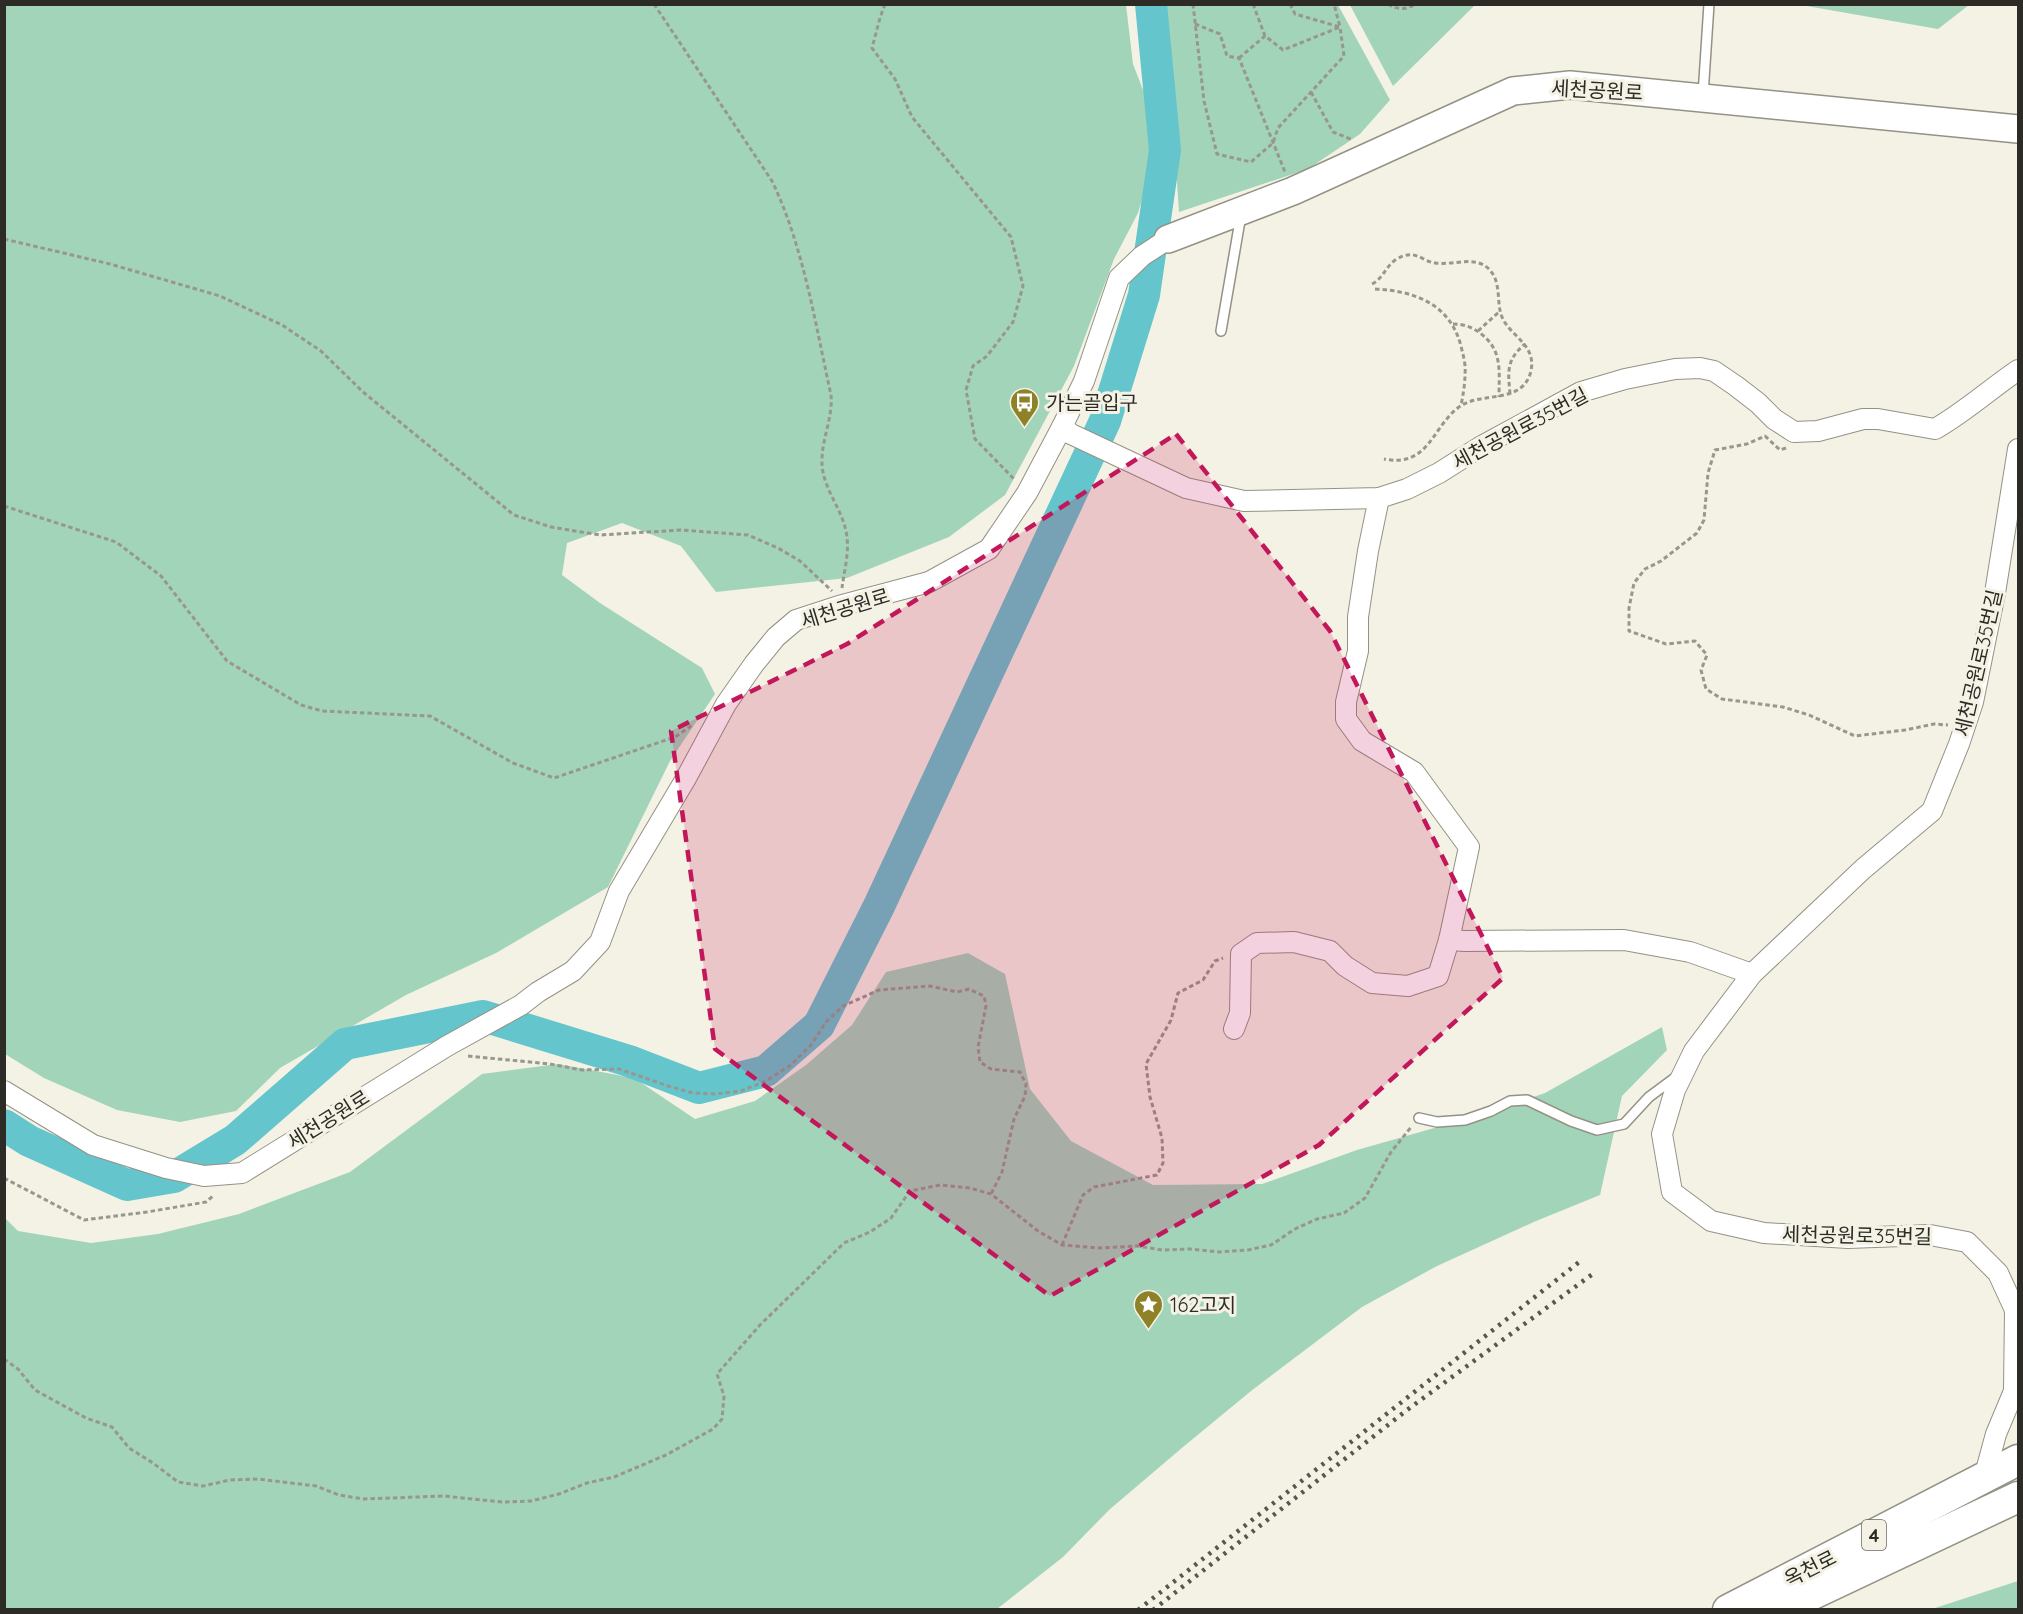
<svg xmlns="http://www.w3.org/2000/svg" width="2023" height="1614" viewBox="0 0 2023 1614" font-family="Quicksand,'Noto Sans KR',sans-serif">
	<rect width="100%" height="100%" fill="#f4f2e4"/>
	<g fill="#a2d4b9">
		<path d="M5 4 1126 5 1133 64 1148 103 1150 173 1138 213 1114 259 1074 366 1005 495 949 537 847 578 716 592 681 546 622 523 567 543 562 575 600 603 702 668 715 694 670 761 608 887 496 953 406 995 280 1068 236 1111 180 1122 117 1110 44 1078 5 1054Z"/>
		<path d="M1165 5H1338L1390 100 1360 134 1308 169 1179 212Z"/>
		<path d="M1350 5H1475L1393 86Z"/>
		<path d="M1801 5V4L1969 5 1938 29Z"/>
		<path d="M968 953 1005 974 1030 1089 1071 1141 1153 1185 1262 1184 1357 1150 1487 1113 1545 1093 1662 1027 1667 1050 1622 1096 1600 1195 1536 1221 1437 1266 1362 1307 1251 1391 1183 1447 1109 1510 1063 1557 997 1609H5L4 1217 18 1231 91 1243 158 1234 239 1214 350 1172 482 1074 558 1064 634 1078 695 1119 755 1101 806 1065 852 1025 886 972Z"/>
		<path d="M2018 1581V1609H1932Z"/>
	</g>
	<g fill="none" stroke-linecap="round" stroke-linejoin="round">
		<path stroke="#65c5cc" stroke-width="32" d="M4 1125 29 1141 127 1185 174 1177 235 1140 345 1044 483 1016 629 1061 699 1088 766 1071 819 1025 879 906 1105 421 1144 295 1165 150 1151 4"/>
		<defs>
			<g id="lane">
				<path d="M1703 95 1709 4"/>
				<path d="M1221 331 1241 215"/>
				<path d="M1419 1118 1437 1122 1465 1120 1491 1111 1510 1101 1527 1100 1571 1121 1597 1130 1624 1124 1649 1097 1676 1077"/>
			</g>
			<g id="street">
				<path d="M1062 427 1071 434 1186 488 1244 501 1379 498 1407 489 1439 473 1480 447 1581 392 1625 379 1675 369 1700 368 1714 371 1736 386 1758 403 1774 419 1794 432 1818 431 1863 419H1878L1935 429C1965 412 1990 389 2018 370"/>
				<path d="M1449 940 1465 941 1624 940 1690 952 1752 974"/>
				<path d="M1234 1029 1240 1013 1241 954 1257 943 1294 942 1330 951 1345 966 1372 983 1408 986 1438 976 1449 940 1469 847 1414 772 1362 741 1346 719V702L1358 651V617L1368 551 1379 498"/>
				<path d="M4 1091 93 1145 166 1168 204 1176 242 1173 447 1046 521 1005 538 992 573 971 600 942 619 891 685 780 726 704 754 664 776 637 796 620 839 606 929 582 989 549 1027 493 1062 427 1084 381 1119 278 1142 256 1168 239"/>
				<path d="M1984 1478 1996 1434 2014 1391 2015 1310 1998 1273 1967 1242 1930 1235 1848 1238 1764 1233 1711 1221 1672 1192 1662 1134 1675 1090 1694 1051 1752 974 1863 869 1932 811 1959 744 1973 702 1995 593 2018 449"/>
			</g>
			<path id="secondary" d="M1168 239 1293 191 1513 91 1570 85 2018 129"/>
			<g id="primary">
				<path d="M1728 1610 2018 1460"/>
				<path d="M1779 1610 2018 1497"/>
			</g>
		</defs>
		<use href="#lane" stroke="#949285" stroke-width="12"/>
		<use href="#street" stroke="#949285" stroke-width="22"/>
		<use href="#secondary" stroke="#949285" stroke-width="30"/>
		<use href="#primary" stroke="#949285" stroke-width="33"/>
		<g stroke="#98978d" stroke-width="3" stroke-dasharray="4.5 3" stroke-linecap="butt">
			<path d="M654 4 772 181C804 248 815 323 831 395 833 419 821 440 822 464 823 490 845 512 847 538 849 554 844 572 842 588"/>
			<path d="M885 4 880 18 872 48 895 79 912 117 1011 237 1023 286 1013 322 987 356 973 366 966 390 975 439 1014 479"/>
			<path d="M1193 4 1204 101 1217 154 1251 162 1273 143 1278 128 1344 56 1340 27 1295 14 1290 4"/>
			<path d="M1253 4 1265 36 1283 50 1340 27 1334 4"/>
			<path d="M1388 4C1396 10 1408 10 1415 4"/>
			<path d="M1195 24 1220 34 1227 56 1239 58 1285 172"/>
			<path d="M1239 58 1265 36"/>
			<path d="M1311 92 1333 132 1353 140"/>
			<path d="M4 239 110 264 220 296 282 325 321 351 363 392 514 515 551 527 600 535 681 530 748 535 778 548 800 561 832 591"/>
			<path d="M1372 284C1383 279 1386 265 1397 259 1415 248 1421 261 1435 263 1456 266 1481 252 1494 276 1501 290 1496 308 1504 321 1514 338 1536 346 1531 371 1523 404 1484 392 1462 405 1432 424 1431 468 1384 459"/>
			<path d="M1375 289C1415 291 1450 304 1461 346 1463 355 1466 364 1465 374 1465 384 1463 395 1461 406"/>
			<path d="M1453 324C1463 324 1472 327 1480 333 1503 350 1499 371 1499 397"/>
			<path d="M1478 331 1500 311"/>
			<path d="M1510 394C1508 371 1506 360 1525 344"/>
			<path d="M1786 448 1780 450 1765 436 1747 444 1715 450 1708 473 1704 520 1697 533 1661 561 1645 569 1634 583 1629 608V631L1666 644 1695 641 1707 655 1701 670 1706 689 1722 699 1783 707 1809 715 1855 736 1905 730 1934 724 1948 725"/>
			<path d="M4 506 116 542 161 576 227 661 301 705 322 711 430 716 513 763 554 778 675 737 694 724"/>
			<path d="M468 1056 550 1064 582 1070 619 1069 668 1086 693 1093 715 1094 741 1091 766 1081 791 1065 811 1045 826 1022 843 1006 879 990 930 986 957 992 969 989 984 996 986 1006 978 1047 980 1062 991 1069 1020 1072 1026 1084 1025 1096 1014 1119 1002 1172 991 1194"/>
			<path d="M4 1178 84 1220 147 1212 206 1202 214 1195"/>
			<path d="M1062 1245 1083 1195 1094 1187 1157 1175 1163 1163 1162 1138 1150 1097 1146 1064 1171 1020 1178 993 1203 980 1215 961 1223 958"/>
			<path d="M4 1359 18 1369 35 1390 86 1418 112 1427 129 1448 153 1463 178 1482 203 1486 230 1480 258 1479 316 1486 339 1495 364 1499 444 1496 502 1502 531 1501 559 1494 587 1483 614 1477 666 1455 713 1429 722 1419 724 1396 717 1374 760 1325 844 1243 870 1232 891 1218 910 1191 940 1185 970 1188 991 1194 1038 1231 1062 1245 1099 1248 1137 1246 1162 1250 1190 1249 1219 1252 1248 1250 1271 1245 1295 1229 1317 1219 1344 1213 1365 1198 1391 1152 1412 1126"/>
		</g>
		<use href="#lane" stroke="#fff" stroke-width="9"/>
		<use href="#street" stroke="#fff" stroke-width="20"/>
		<use href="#secondary" stroke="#fff" stroke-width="27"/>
		<use href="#primary" stroke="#fff" stroke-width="30"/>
		<g stroke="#57564f" stroke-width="4.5" stroke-dasharray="3 6" stroke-linecap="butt">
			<path d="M1138 1610 1583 1259"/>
			<path d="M1153 1610 1407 1410 1594 1273"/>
		</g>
	</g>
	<path fill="#c2185b" fill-opacity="0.2" stroke="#c2185b" stroke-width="4.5" stroke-dasharray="12 8" stroke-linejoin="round" d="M1176 434 1330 631 1503 978 1319 1145 1050 1296 715 1049 671 731 847 644Z"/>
	<defs>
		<symbol id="bus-pin" viewBox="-11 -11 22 30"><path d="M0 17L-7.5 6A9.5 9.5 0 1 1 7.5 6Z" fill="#8e8128" stroke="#f4f2e4"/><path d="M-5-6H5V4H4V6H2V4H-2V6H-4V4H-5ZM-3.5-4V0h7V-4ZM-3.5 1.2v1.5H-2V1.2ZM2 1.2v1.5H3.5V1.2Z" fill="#fff"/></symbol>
		<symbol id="sight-pin" viewBox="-11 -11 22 30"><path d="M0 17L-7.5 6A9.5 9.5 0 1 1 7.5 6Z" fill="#8e8128" stroke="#f4f2e4"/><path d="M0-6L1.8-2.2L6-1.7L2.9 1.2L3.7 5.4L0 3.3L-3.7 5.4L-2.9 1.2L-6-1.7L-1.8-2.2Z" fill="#fff"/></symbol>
	</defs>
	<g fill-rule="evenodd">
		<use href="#bus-pin" x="1008" y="386" width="33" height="45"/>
		<use href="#sight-pin" x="1132" y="1288" width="33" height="45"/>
	</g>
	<g text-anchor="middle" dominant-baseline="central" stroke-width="6" stroke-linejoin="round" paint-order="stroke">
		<rect fill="#f4f2e4" stroke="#68675f" stroke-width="1.5" x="1862" y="1520" width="24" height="30" rx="4.5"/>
		<g font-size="18" font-weight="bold" fill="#2c2b26">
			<text x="1874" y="1535">4</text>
		</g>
		<g font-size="20" fill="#2c2b26" stroke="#f4f2e4">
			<text transform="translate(1597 90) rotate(3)">세천공원로</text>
			<text transform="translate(1520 428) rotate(-28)">세천공원로35번길</text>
			<text transform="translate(845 608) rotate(-17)">세천공원로</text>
			<text transform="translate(1978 663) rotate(-77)">세천공원로35번길</text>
			<text transform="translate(328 1119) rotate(-32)">세천공원로</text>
			<text transform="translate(1857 1235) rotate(1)">세천공원로35번길</text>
			<text transform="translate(1810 1568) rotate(-27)">옥천로</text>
		</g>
		<g font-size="20" fill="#2c2b26" stroke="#f4f2e4" text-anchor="start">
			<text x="1046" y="402">가는골입구</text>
			<text x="1170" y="1304">162고지</text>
		</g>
	</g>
	<rect width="2023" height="1614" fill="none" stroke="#2c2b26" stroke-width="12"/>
</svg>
